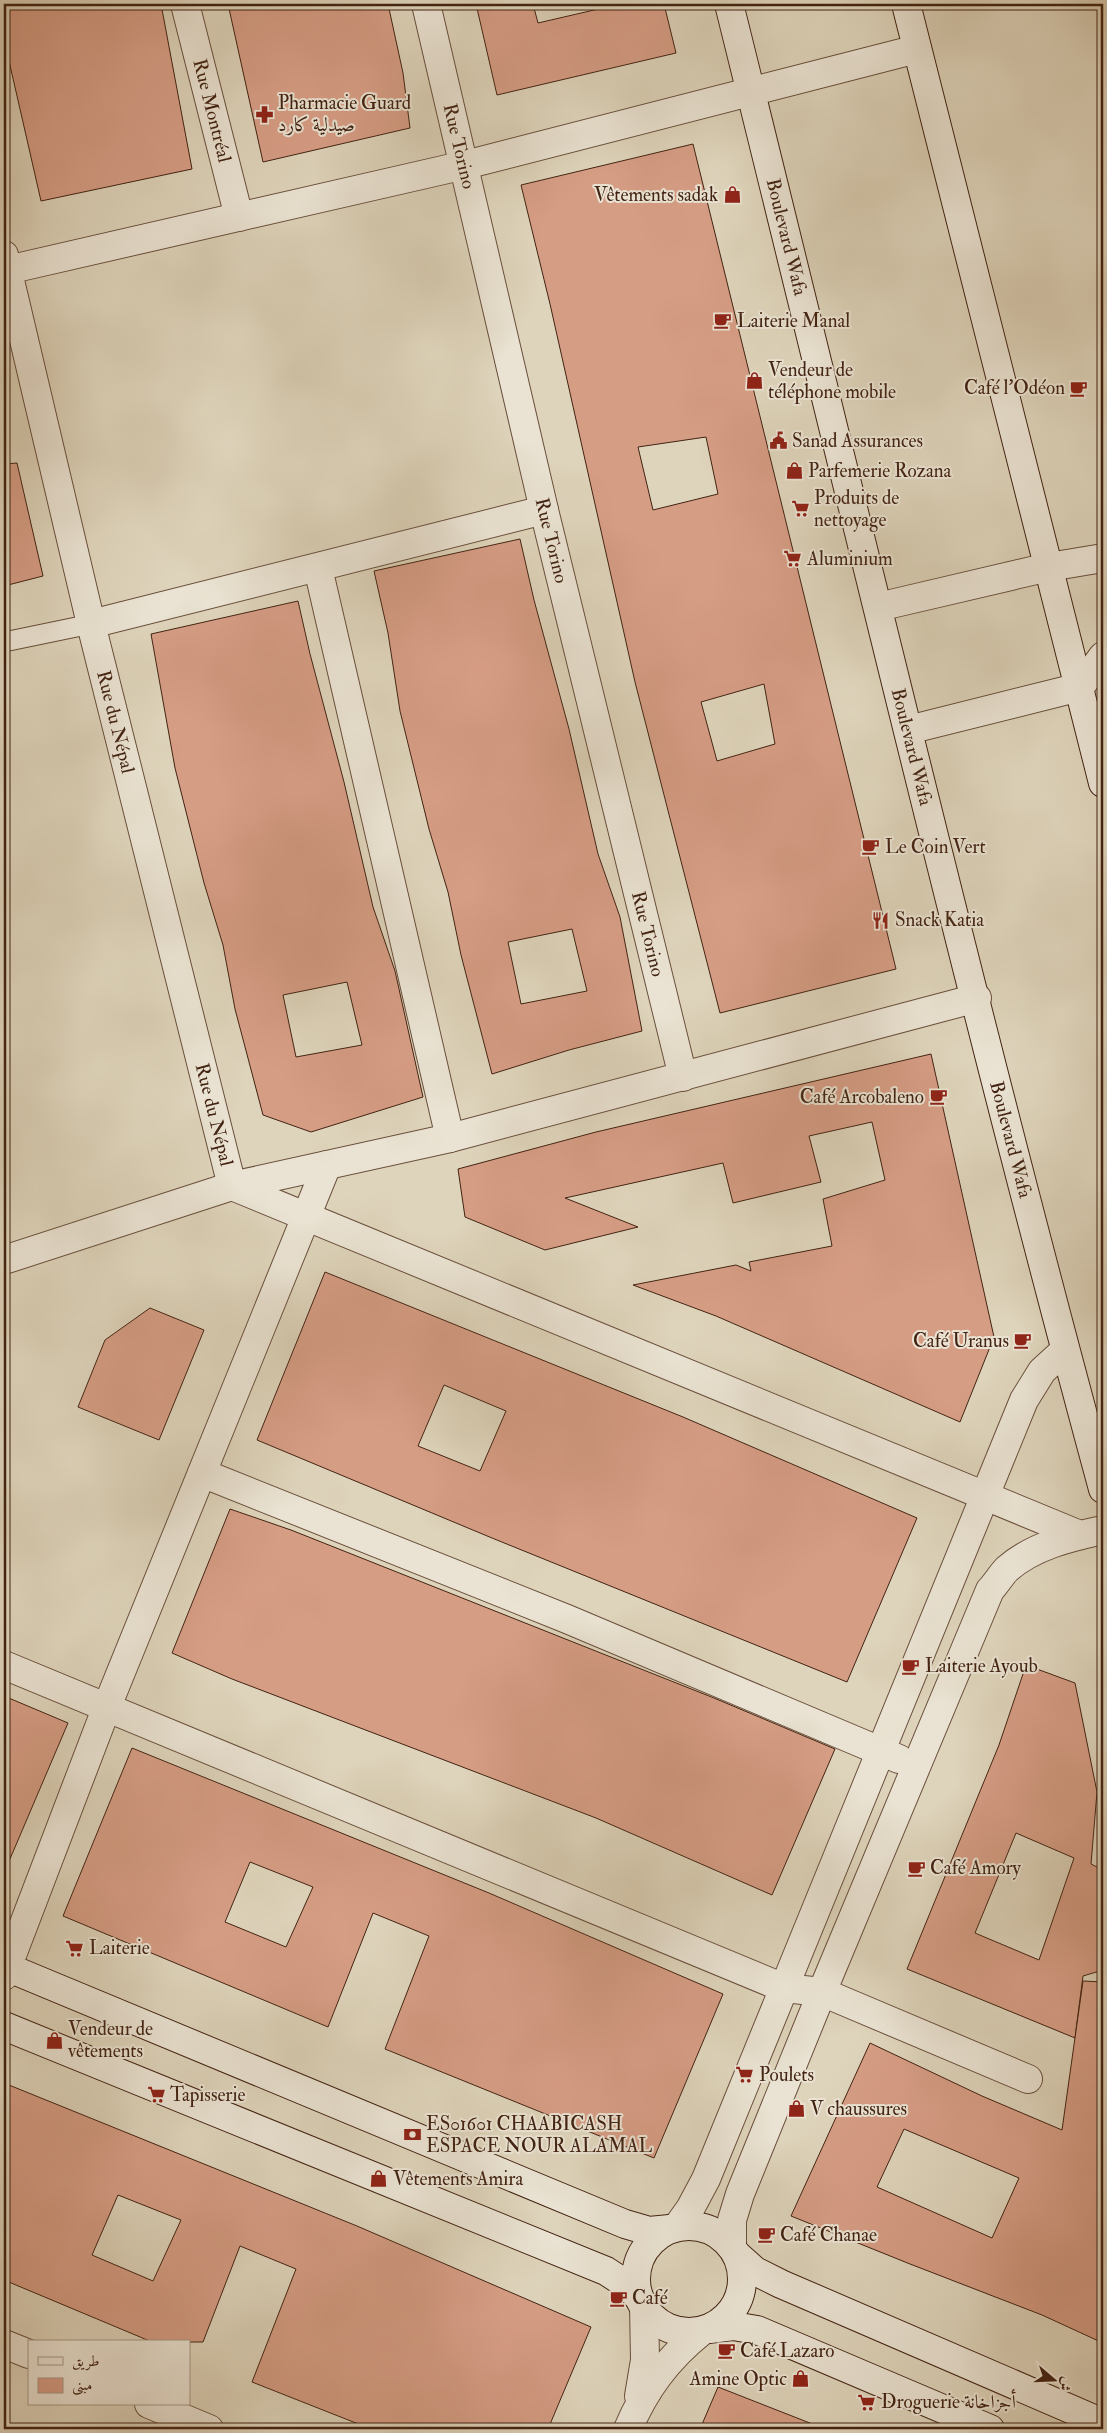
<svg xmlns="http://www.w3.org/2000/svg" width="1107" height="2433" viewBox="0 0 1107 2433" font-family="'IM FELL Double Pica',Amiri,serif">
	<rect width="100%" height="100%" fill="#ded4bb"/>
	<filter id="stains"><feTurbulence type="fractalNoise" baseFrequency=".004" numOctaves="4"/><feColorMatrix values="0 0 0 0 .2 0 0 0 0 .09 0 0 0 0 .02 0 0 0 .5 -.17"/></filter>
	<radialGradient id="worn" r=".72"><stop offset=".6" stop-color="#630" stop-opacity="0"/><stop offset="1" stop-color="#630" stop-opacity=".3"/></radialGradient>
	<g fill="#d69d85" stroke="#422312" fill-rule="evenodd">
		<path d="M4 4H161L192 169 41 201 4 39Z"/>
		<path d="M228 4H388L403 73 410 128 263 162Z"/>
		<path d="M476 4H533L538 23 620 4H664L676 53 497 95Z"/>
		<path d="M693 144 896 969 720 1013 635 682 550 304 521 185ZM706 437 718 494 653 510 638 447ZM764 684 775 744 717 761 701 702Z"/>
		<path d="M17 463 43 576 4 586V464Z"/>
		<path d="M520 539 534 600 569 729 598 854 620 917 642 1031 569 1050 492 1074 461 955 448 892 429 829 400 711 388 633 374 571ZM572 929 587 991 521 1004 508 942Z"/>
		<path d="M298 601 310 654 344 782 373 907 395 971 423 1097 311 1132 263 1115 235 1009 223 945 204 883 175 768 151 634ZM347 982 362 1045 296 1057 283 995Z"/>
		<path d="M931 1054 994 1337 960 1422 716 1316 633 1285 736 1265 751 1271 749 1262 832 1246 823 1199 885 1180 872 1122 809 1136 821 1182 733 1203 723 1163 565 1198 638 1227 545 1250 465 1217 458 1169 596 1132Z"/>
		<path d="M325 1272 683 1417 917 1518 847 1682 492 1538 257 1440ZM444 1385 506 1411 480 1471 418 1446Z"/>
		<path d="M150 1308 204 1330 159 1440 78 1407 105 1340Z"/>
		<path d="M230 1509 291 1530 714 1698 835 1749 772 1895 596 1818 232 1679 172 1653Z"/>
		<path d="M1026 1665 1075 1683 1097 1792 1091 1864 1103 1870V1970L1083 1976 1075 2038 907 1969 999 1745ZM1016 1833 1074 1858 1039 1960 975 1933Z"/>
		<path d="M4 1696 68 1723 4 1873Z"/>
		<path d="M132 1748 489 1893 723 1994 654 2158 385 2049 429 1936 373 1913 328 2027 63 1916ZM250 1862 313 1887 286 1947 225 1922Z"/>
		<path d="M1083 1981 1103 1982V2343L1042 2315 910 2264 791 2216 870 2043 982 2096 1062 2130ZM904 2129 1019 2178 992 2238 877 2187Z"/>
		<path d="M4 2083 357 2226 591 2327 548 2429H371L252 2382 296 2269 240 2246 203 2342H152L4 2280ZM118 2195 181 2220 153 2281 92 2255Z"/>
		<path d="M718 2387 820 2427 819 2429H700Z"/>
	</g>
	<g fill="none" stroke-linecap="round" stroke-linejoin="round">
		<defs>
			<path id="lane" d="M4 642 91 624"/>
			<g id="street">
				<path id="s1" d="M185 4 239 217"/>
				<path id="s2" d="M426 4 544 510 683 1077"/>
				<path id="s3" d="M4 255 91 624 232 1186 1080 1535"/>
				<path d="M7 270 465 165 917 49"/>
				<path d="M318 568 450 1138"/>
				<path d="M878 607 1049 567 1103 558"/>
				<path d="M91 624 544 510"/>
				<path d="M908 730 1080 687 1103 656"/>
				<path d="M4 1260 232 1186 450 1138 977 998"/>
				<path d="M202 1473 567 1619 899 1759"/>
				<path d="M4 1665 784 1988 822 1992 1028 2079"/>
				<path d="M4 1976 106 1709 327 1165"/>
				<path d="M677 2227 690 2209 706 2179 1024 1400 1042 1371 1065 1350"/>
				<path d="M732 2246V2220L740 2194 822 1992 990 1590C996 1584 1001 1575 1007 1569 1033 1546 1070 1537 1103 1530"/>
				<path d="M4 2344 29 2354"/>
				<path d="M639 2396 645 2360 644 2306"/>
				<path d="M149 2404 209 2429"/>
				<path d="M628 2429C645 2389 667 2359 702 2331"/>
			</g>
			<g id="secondary">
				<path id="s4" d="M729 4C852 499 969 996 1103 1489"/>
				<path d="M906 4 1103 783"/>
				<path d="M4 1966 625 2224 649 2231 670 2229"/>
				<path d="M4 2026 606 2271 626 2284 640 2299"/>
				<circle cx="689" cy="2279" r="53"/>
				<path d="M737 2255 755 2271 781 2284 1103 2423"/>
				<path d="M710 2329 733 2326 757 2330 990 2429"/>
			</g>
		</defs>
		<use href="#lane" stroke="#694f3c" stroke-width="21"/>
		<use href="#street" stroke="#694f3c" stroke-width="30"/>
		<use href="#secondary" stroke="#422312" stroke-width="30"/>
		<use href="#lane" stroke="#eae3d3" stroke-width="19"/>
		<use href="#street" stroke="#eae3d3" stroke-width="28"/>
		<use href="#secondary" stroke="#eae3d3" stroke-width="28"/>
	</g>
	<defs>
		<symbol id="pharmacy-bare" viewBox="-9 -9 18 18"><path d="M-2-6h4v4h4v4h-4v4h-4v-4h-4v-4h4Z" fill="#8f2418" stroke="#eae3d3" stroke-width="2.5" paint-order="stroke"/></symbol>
		<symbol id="shop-bare" viewBox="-9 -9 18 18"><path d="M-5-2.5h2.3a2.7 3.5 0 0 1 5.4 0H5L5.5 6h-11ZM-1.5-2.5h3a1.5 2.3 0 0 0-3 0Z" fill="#8f2418" stroke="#eae3d3" stroke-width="2.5" paint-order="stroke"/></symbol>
		<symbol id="cafe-bare" viewBox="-9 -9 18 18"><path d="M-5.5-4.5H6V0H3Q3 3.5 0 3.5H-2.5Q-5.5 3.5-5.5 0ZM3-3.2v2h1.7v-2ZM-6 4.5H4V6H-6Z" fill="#8f2418" stroke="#eae3d3" stroke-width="2.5" paint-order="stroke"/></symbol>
		<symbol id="civic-bare" viewBox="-9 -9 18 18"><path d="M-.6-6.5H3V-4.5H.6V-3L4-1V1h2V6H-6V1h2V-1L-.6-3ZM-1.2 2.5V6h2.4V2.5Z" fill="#8f2418" stroke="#eae3d3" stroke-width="2.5" paint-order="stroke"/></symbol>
		<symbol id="supermarket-bare" viewBox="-9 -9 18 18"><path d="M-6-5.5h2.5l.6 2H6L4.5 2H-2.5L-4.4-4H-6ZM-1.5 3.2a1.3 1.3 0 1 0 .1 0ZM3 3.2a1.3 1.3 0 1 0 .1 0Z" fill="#8f2418" stroke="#eae3d3" stroke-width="2.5" paint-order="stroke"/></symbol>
		<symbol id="restaurant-bare" viewBox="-9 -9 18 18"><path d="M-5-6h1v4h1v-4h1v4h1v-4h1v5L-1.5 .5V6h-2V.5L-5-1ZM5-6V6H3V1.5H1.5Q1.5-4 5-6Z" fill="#8f2418" stroke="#eae3d3" stroke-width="2.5" paint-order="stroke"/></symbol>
		<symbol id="bank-bare" viewBox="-9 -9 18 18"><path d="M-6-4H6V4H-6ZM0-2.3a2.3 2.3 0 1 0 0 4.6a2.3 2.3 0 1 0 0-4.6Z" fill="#8f2418" stroke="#eae3d3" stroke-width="2.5" paint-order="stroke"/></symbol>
	</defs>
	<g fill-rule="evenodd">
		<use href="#pharmacy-bare" x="252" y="102" width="25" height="25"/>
		<use href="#shop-bare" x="720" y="182" width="25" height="25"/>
		<use href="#cafe-bare" x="710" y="308" width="25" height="25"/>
		<use href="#shop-bare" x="742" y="368" width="25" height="25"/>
		<use href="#cafe-bare" x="1066" y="376" width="25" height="25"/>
		<use href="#civic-bare" x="766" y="428" width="25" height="25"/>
		<use href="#shop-bare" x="782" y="458" width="25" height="25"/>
		<use href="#supermarket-bare" x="788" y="496" width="25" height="25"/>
		<use href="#supermarket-bare" x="780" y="546" width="25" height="25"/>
		<use href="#cafe-bare" x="858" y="834" width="25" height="25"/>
		<use href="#restaurant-bare" x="868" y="908" width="25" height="25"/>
		<use href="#cafe-bare" x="926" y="1084" width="25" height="25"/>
		<use href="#cafe-bare" x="1010" y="1328" width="25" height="25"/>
		<use href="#cafe-bare" x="898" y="1654" width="25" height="25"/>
		<use href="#cafe-bare" x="904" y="1856" width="25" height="25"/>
		<use href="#supermarket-bare" x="62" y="1936" width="25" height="25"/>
		<use href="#shop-bare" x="42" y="2028" width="25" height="25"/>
		<use href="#supermarket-bare" x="732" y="2062" width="25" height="25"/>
		<use href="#supermarket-bare" x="144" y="2082" width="25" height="25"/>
		<use href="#shop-bare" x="784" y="2096" width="25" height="25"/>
		<use href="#bank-bare" x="400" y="2122" width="25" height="25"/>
		<use href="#shop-bare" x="366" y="2166" width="25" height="25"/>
		<use href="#cafe-bare" x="754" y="2222" width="25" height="25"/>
		<use href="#cafe-bare" x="606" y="2286" width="25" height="25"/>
		<use href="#cafe-bare" x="714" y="2338" width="25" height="25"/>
		<use href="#shop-bare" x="788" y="2366" width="25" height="25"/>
		<use href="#supermarket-bare" x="854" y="2390" width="25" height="25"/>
	</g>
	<g text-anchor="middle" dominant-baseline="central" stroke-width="4" stroke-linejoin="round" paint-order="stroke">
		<g font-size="19" fill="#422312" stroke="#eae3d3" text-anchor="start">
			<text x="278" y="103">Pharmacie Guard<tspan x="278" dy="22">صيدلية كارد</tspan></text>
			<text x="718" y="195" text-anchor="end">Vêtements sadak</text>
			<text x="737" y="321">Laiterie Manal</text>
			<text x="768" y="370">Vendeur de<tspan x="768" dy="22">téléphone mobile</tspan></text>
			<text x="1065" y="388" text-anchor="end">Café l'Odéon</text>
			<text x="792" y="441">Sanad Assurances</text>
			<text x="808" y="471">Parfemerie Rozana</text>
			<text x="814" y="498">Produits de<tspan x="814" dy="22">nettoyage</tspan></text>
			<text x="807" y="559">Aluminium</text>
			<text x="885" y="847">Le Coin Vert</text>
			<text x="895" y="920">Snack Katia</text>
			<text x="924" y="1097" text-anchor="end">Café Arcobaleno</text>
			<text x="1009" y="1341" text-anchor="end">Café Uranus</text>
			<text x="925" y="1666">Laiterie Ayoub</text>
			<text x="930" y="1868">Café Amory</text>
			<text x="89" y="1948">Laiterie</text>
			<text x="68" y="2029">Vendeur de<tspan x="68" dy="22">vêtements</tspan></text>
			<text x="759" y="2075">Poulets</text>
			<text x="170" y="2095">Tapisserie</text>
			<text x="810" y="2109">V chaussures</text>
			<text x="426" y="2124">ES01601 CHAABICASH<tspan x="426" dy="22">ESPACE NOUR ALAMAL</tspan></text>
			<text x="393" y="2179">Vêtements Amira</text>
			<text x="780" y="2235">Café Chanae</text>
			<text x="632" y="2298">Café</text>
			<text x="740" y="2351">Café Lazaro</text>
			<text x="787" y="2379" text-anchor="end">Amine Optic</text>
			<text x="881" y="2402">Droguerie أجزاخانة</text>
		</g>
		<g font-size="19" fill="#422312" stroke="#eae3d3">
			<text stroke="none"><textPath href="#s1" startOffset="110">Rue Montréal</textPath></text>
			<text stroke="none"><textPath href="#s2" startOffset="146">Rue Torino</textPath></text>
			<text stroke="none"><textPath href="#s4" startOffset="240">Boulevard Wafa</textPath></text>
			<text stroke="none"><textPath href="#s2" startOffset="551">Rue Torino</textPath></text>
			<text stroke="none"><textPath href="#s3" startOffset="480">Rue du Népal</textPath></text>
			<text stroke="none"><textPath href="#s4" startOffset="765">Boulevard Wafa</textPath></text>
			<text stroke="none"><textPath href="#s2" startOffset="956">Rue Torino</textPath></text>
			<text stroke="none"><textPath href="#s3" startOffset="885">Rue du Népal</textPath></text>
			<text stroke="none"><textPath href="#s4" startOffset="1170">Boulevard Wafa</textPath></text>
		</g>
	</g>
	<rect width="1107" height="2433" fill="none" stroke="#ded4bb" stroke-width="20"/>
	<rect x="5" y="5" width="1097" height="2423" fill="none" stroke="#422312" stroke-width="2.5"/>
	<rect x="10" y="10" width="1087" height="2413" fill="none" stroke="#422312"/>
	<rect x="28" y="2340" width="162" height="65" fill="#eae3d3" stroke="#a79686"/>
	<rect x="38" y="2357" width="25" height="8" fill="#eae3d3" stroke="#a79686"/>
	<text x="72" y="2366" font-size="15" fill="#422312">طريق</text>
	<rect x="38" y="2378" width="25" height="15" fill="#d69d85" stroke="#a79686"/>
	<text x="72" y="2390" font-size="15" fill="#422312">مبنى</text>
	<g transform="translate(1054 2380) rotate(109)" stroke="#eae3d3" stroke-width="4" paint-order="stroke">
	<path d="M0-4L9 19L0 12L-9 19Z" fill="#422312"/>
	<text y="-8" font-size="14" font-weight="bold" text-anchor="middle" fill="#422312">ش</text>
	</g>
	<rect width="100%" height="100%" filter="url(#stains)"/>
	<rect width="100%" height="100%" fill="url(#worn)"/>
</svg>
